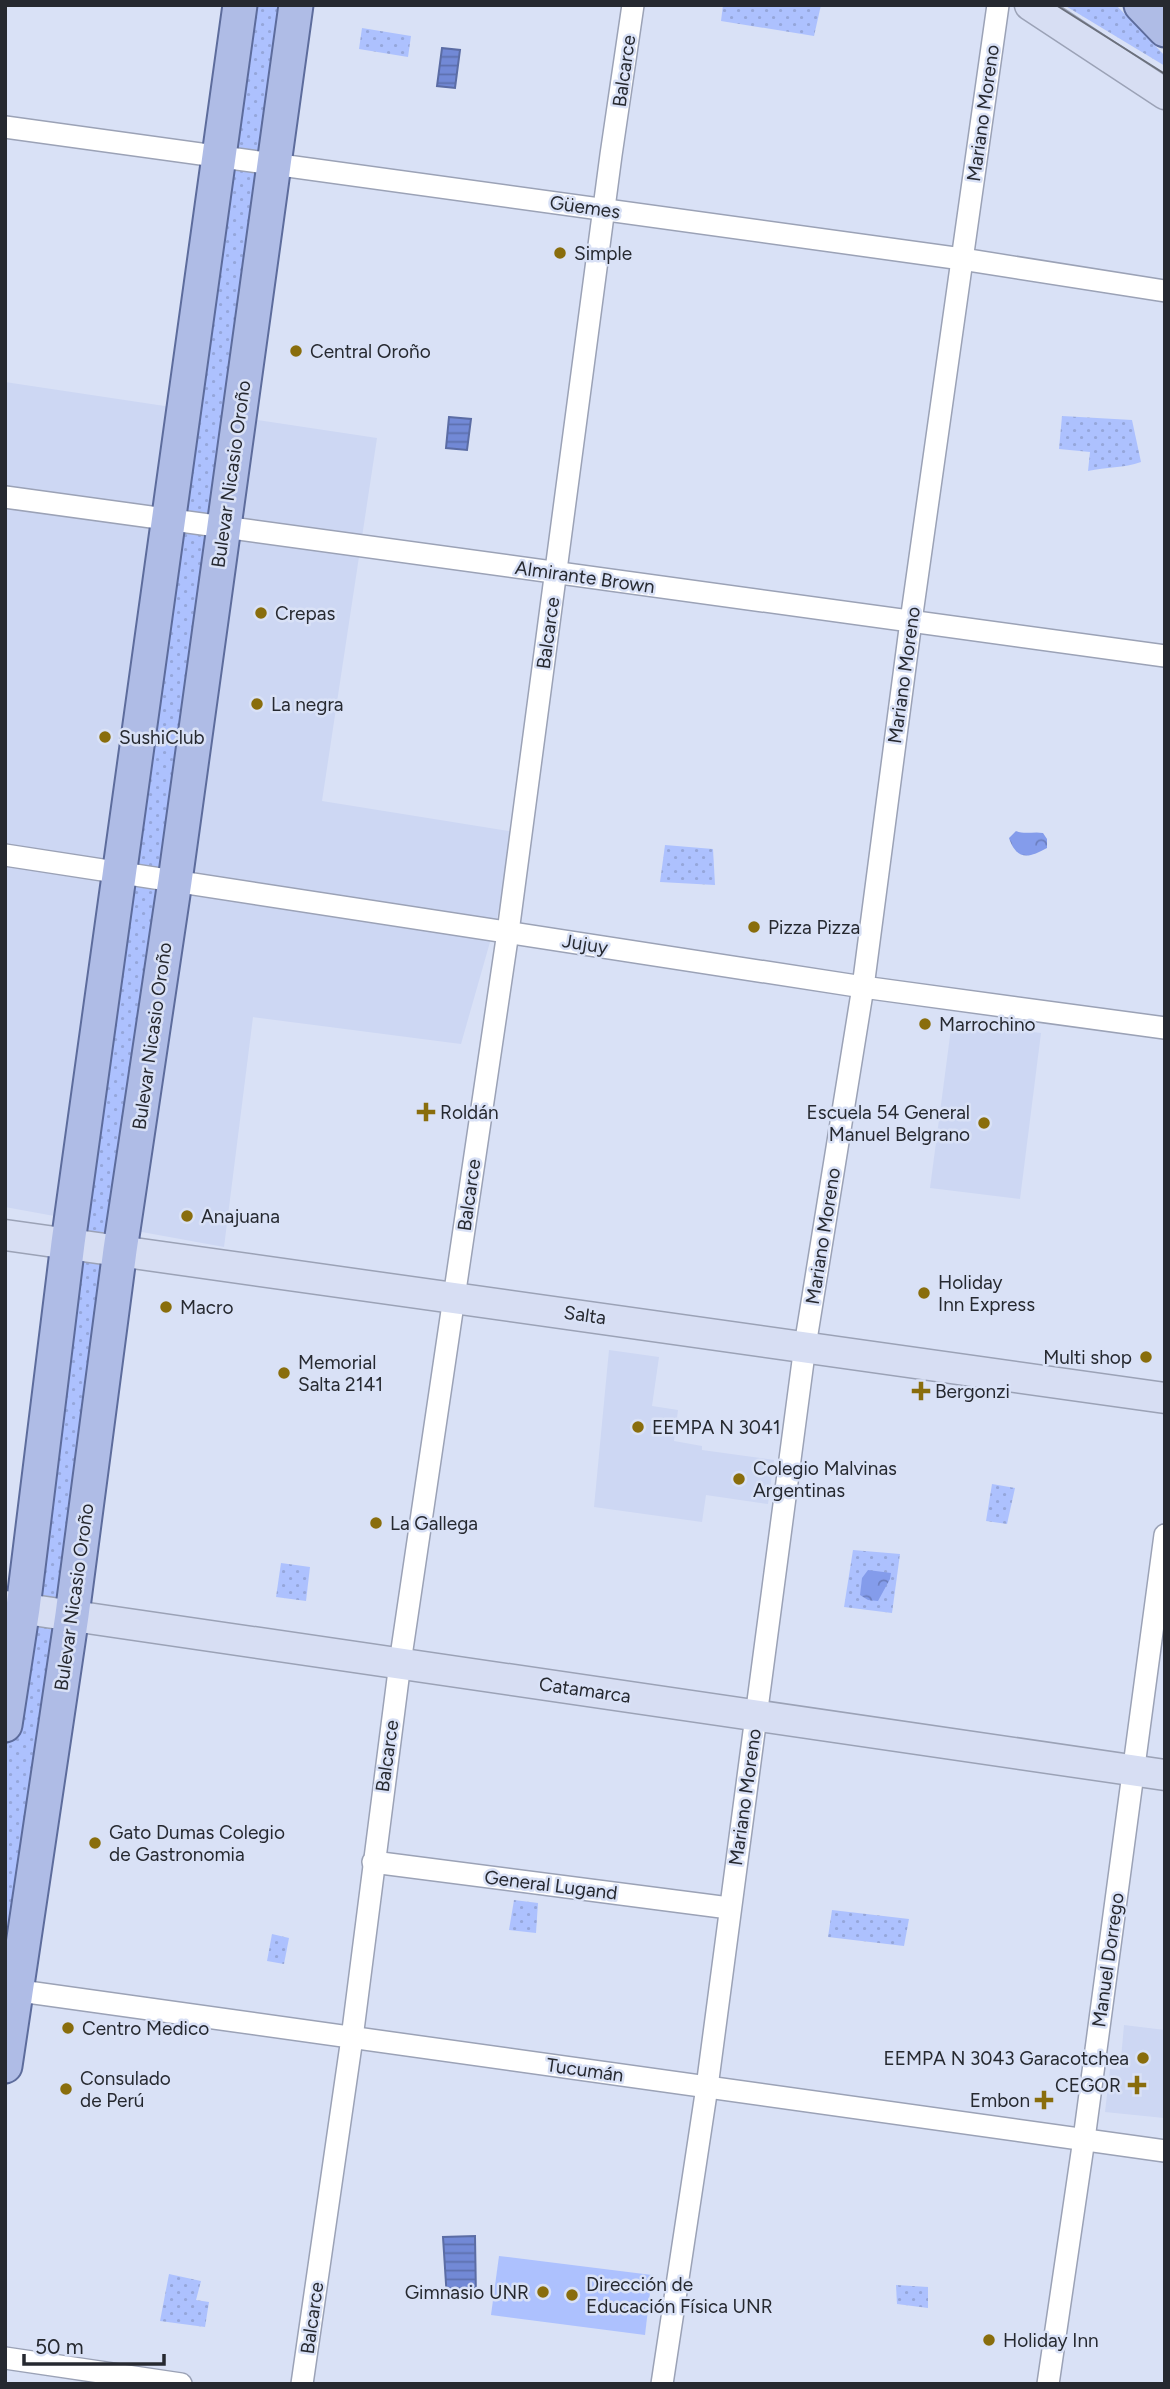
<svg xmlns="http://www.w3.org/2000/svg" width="1170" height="2389" viewBox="0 0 1170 2389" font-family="Figtree,sans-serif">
	<defs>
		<pattern id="grass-dots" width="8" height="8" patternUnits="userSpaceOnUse" patternTransform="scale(1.75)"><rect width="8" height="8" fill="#adc1fe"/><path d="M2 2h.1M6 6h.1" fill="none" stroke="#95a6da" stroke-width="1.8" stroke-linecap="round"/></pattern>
		<pattern id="forest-crowns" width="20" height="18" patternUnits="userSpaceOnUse" patternTransform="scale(1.75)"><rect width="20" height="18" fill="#849ceb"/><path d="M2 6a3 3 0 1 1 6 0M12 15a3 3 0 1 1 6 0" fill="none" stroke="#6c7fbf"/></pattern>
		<pattern id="water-rules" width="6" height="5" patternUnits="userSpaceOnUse" patternTransform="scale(1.75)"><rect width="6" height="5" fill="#7289d6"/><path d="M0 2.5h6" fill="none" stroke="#5d70ae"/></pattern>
	</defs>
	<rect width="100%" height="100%" fill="#d9e1f6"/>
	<g fill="#cdd7f3">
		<path d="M5 382 377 438 322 801 521 833 461 1044 253 1017 224 1247 5 1207Z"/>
		<path d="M952 1021 1041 1033 1020 1199 930 1188Z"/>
		<path d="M609 1350 659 1357 652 1406 678 1410 674 1441 702 1446V1450L774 1460 768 1504 706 1495 702 1522 594 1507Z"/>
		<path d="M1124 2025 1165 2030 1164 2118 1105 2112 1110 2069 1120 2070Z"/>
	</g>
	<g fill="url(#grass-dots)">
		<path d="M240 5H296L5 2066V1725Z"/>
		<path d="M723 5H821L814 36 721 21Z"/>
		<path d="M1064 5H1116L1165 56V66Z"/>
		<path d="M362 28 411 36 408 57 359 49Z"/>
		<path d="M1062 416 1132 420 1141 462C1124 468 1106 467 1088 471L1090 452 1059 449Z"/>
		<path d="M665 845 713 849 715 885 660 882Z"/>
		<path d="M992 1484 1015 1488 1007 1524 986 1521Z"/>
		<path d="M853 1550 900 1554 892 1613 844 1607Z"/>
		<path d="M281 1563 310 1567 306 1601 276 1597Z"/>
		<path d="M514 1900 538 1903 536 1933 509 1930Z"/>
		<path d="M832 1910 909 1919 904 1946 828 1937Z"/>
		<path d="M272 1934 289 1938 284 1964 267 1961Z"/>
		<path d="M169 2274 201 2281 196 2300 209 2302 205 2327 160 2321Z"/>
		<path d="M896 2285 928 2287V2308L897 2304Z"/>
	</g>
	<g fill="url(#forest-crowns)">
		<path d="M1016 831C1026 835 1033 831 1043 833L1047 839V848C1029 858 1017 861 1009 838Z"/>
		<path d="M868 1570 891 1573 890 1579 878 1601 868 1600 860 1595 862 1578Z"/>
	</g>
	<path fill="#adc1fe" d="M499 2256 652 2275 645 2335 491 2315Z"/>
	<g fill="url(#water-rules)" stroke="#5b6ca4" stroke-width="2">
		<path d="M442 48 460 50 455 88 437 86Z"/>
		<path d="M449 417 471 419 467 450 446 448Z"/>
		<path d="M475 2236 476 2298 447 2299 443 2237Z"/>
	</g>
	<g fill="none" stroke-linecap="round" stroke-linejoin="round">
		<defs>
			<g id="minor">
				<path d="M5 127 962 259 1165 291"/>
				<path d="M5 497 1165 656"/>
				<path d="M5 855 863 987 1165 1028"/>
				<path d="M373 1862 729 1908"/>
				<path d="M6 1989 1165 2151"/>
				<path d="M5 2358 181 2384"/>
				<path d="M302 2384 352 2038 400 1663 508 932 611 155 633 5"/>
				<path d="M662 2384 707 2087 805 1346 863 987 911 621 998 5"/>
				<path d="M1048 2384 1084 2139 1165 1535"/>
			</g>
			<g id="secondary">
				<path d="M1030 5 1165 94"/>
				<path d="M5 1235 1165 1398"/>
				<path d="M5 1606 1165 1775"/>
			</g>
			<g id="primary">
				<path d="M1141 5 1165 30"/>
				<path d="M5 1725 23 1608 68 1243 240 5"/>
				<path d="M5 2066 72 1615 120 1250 175 881 296 5"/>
			</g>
		</defs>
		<use href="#minor" stroke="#9ba2b6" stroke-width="24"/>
		<use href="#secondary" stroke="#9ba2b6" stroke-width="33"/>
		<use href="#primary" stroke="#5d6c9c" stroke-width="37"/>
		<use href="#minor" stroke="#fff" stroke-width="21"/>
		<use href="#secondary" stroke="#d7def3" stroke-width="30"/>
		<use href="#primary" stroke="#afbce6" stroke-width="33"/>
		<path stroke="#6b707c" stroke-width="2" d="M1056 5 1165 74"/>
	</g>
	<g fill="#896d0c" stroke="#d9e1f6" stroke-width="2.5">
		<circle cx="560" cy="253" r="7"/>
		<circle cx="296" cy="351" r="7"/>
		<circle cx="261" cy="613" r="7"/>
		<circle cx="257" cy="704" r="7"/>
		<circle cx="105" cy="737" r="7"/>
		<circle cx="754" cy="927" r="7"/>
		<circle cx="925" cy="1024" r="7"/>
		<path d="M422.5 1101.5h7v7h7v7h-7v7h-7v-7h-7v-7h7z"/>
		<circle cx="984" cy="1123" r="7"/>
		<circle cx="187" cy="1216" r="7"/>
		<circle cx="924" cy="1293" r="7"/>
		<circle cx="166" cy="1307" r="7"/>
		<circle cx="1146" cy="1357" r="7"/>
		<circle cx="284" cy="1373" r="7"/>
		<path d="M917.5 1380.5h7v7h7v7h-7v7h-7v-7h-7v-7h7z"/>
		<circle cx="638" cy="1427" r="7"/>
		<circle cx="739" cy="1479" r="7"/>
		<circle cx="376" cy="1523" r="7"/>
		<circle cx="95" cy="1843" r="7"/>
		<circle cx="68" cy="2028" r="7"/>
		<circle cx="1143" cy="2058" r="7"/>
		<path d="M1133.5 2074.5h7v7h7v7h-7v7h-7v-7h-7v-7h7z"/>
		<circle cx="66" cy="2089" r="7"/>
		<path d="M1040.5 2089.5h7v7h7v7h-7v7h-7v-7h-7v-7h7z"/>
		<circle cx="543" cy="2292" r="7"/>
		<circle cx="572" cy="2295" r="7"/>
		<circle cx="989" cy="2340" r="7"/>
	</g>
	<g text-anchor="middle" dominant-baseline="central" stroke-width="5" stroke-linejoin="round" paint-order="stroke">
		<g font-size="19" fill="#262930" stroke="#d9e1f6">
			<text transform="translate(624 71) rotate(-82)">Balcarce</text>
			<text transform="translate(983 113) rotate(-82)">Mariano Moreno</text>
			<text transform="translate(585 207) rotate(8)">Güemes</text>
			<text transform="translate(231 474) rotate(-82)">Bulevar Nicasio Oroño</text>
			<text transform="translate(585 577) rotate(8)">Almirante Brown</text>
			<text transform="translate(548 633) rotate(-82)">Balcarce</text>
			<text transform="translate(904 675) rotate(-82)">Mariano Moreno</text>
			<text transform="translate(585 944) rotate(9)">Jujuy</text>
			<text transform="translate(152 1036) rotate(-82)">Bulevar Nicasio Oroño</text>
			<text transform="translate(469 1195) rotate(-82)">Balcarce</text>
			<text transform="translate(823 1236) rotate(-81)">Mariano Moreno</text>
			<text transform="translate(585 1315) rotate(8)">Salta</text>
			<text transform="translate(74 1597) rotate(-82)">Bulevar Nicasio Oroño</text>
			<text transform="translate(585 1690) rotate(8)">Catamarca</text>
			<text transform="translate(387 1756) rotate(-82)">Balcarce</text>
			<text transform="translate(745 1797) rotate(-82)">Mariano Moreno</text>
			<text transform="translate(551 1885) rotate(7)">General Lugand</text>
			<text transform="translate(1108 1960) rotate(-82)">Manuel Dorrego</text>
			<text transform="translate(585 2070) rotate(8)">Tucumán</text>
			<text transform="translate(312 2318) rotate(-82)">Balcarce</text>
		</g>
		<g font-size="19" fill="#262930" stroke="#d9e1f6" text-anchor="start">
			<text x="574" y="253">Simple</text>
			<text x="310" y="351">Central Oroño</text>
			<text x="275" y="613">Crepas</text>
			<text x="271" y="704">La negra</text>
			<text x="119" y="737">SushiClub</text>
			<text x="768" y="927">Pizza Pizza</text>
			<text x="939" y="1024">Marrochino</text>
			<text x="440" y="1112">Roldán</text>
			<text x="970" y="1112" text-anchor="end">Escuela 54 General<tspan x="970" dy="22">Manuel Belgrano</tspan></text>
			<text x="201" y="1216">Anajuana</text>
			<text x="938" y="1282">Holiday<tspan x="938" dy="22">Inn Express</tspan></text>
			<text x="180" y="1307">Macro</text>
			<text x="1132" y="1357" text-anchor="end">Multi shop</text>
			<text x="298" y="1362">Memorial<tspan x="298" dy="22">Salta 2141</tspan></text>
			<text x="935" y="1391">Bergonzi</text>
			<text x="652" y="1427">EEMPA N 3041</text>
			<text x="753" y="1468">Colegio Malvinas<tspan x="753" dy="22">Argentinas</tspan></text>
			<text x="390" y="1523">La Gallega</text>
			<text x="109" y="1832">Gato Dumas Colegio<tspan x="109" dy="22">de Gastronomia</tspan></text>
			<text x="82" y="2028">Centro Medico</text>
			<text x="1129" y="2058" text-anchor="end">EEMPA N 3043 Garacotchea</text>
			<text x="80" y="2078">Consulado<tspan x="80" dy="22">de Perú</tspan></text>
			<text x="1121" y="2085" text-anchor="end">CEGOR</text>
			<text x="1030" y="2100" text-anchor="end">Embon</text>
			<text x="586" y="2284">Dirección de<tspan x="586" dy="22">Educación Física UNR</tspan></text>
			<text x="529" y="2292" text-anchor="end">Gimnasio UNR</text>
			<text x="1003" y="2340">Holiday Inn</text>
		</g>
	</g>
	<rect width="1170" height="2389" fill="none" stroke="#262930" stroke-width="14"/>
	<path d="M24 2354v10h140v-10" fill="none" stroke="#262930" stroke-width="3.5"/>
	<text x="35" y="2354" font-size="21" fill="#262930" stroke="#d9e1f6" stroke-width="5" paint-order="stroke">50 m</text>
</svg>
